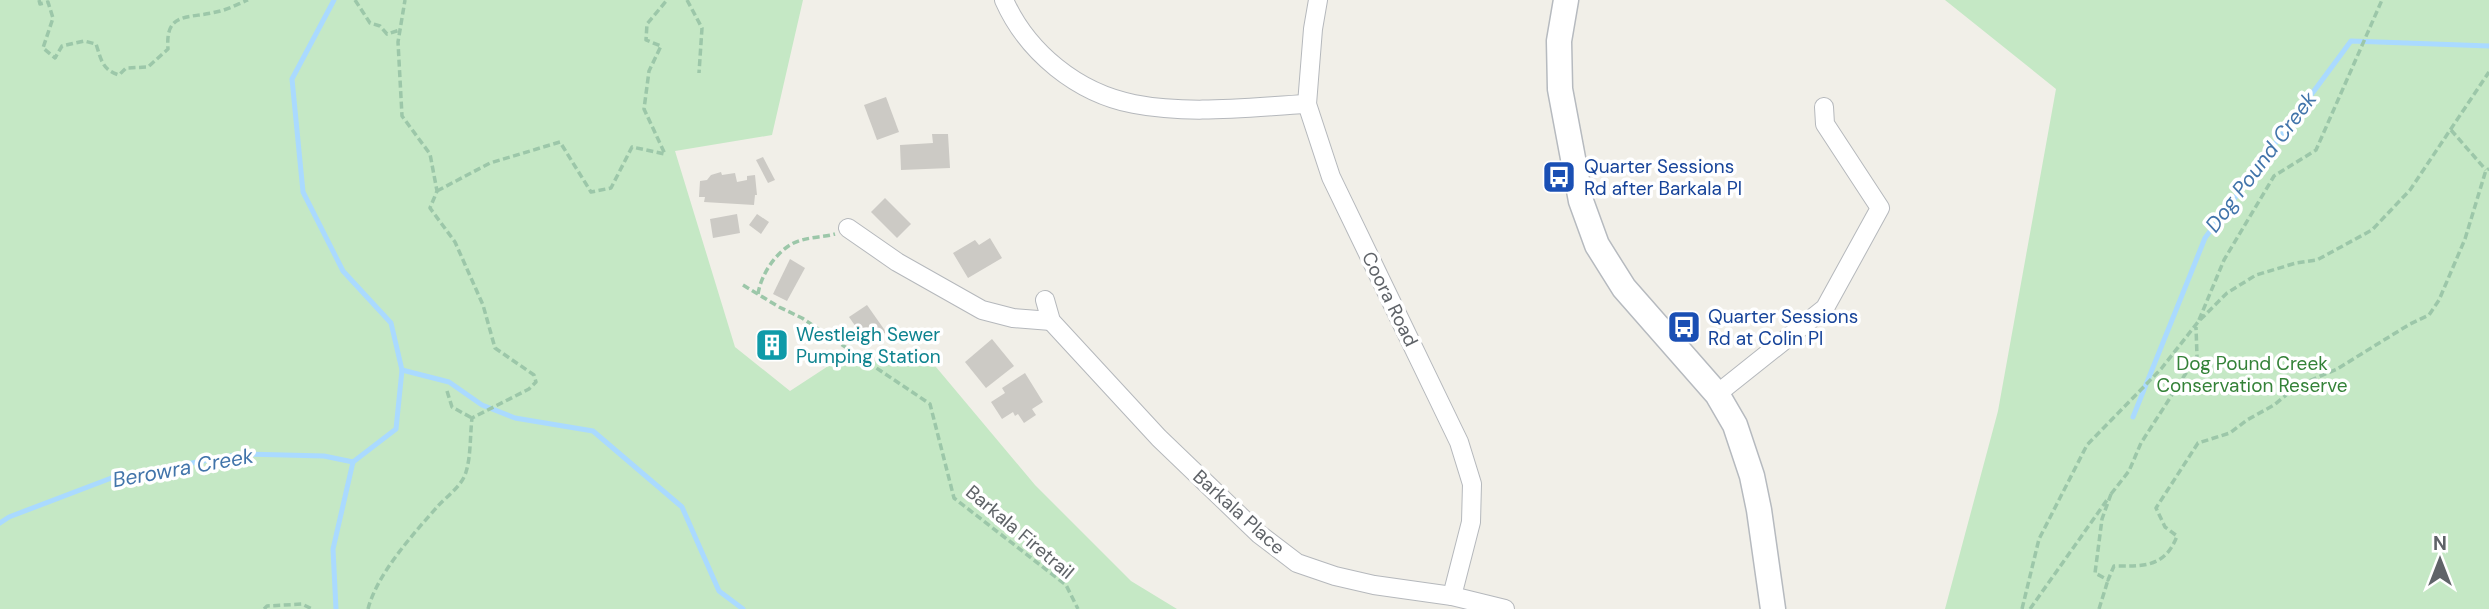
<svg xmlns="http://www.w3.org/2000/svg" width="2489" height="609" viewBox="0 0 2489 609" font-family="'DM Sans',sans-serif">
	<rect width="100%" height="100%" fill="#f1efe8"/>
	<g fill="#c5e8c5">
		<path d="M0 0H803L772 135 675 151 735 347 790 391 842 357 936 367 1035 485 1131 581 1177 609H0Z"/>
		<path d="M1945 0H2489V609H1945L1998 411 2056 89Z"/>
	</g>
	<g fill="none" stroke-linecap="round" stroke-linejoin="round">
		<g stroke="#aadaff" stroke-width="5">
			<path d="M402 370 449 382 482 405 515 418 593 431 682 507 719 591 743 609"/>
			<path d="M2133 417 2205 238 2351 41 2489 46"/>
			<path d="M0 523 9 517 114 477 242 454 324 456 353 462 396 429 402 370 391 323 343 271 303 192 292 79 334 0"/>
			<path d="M336 609 333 549 353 462"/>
		</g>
	</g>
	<g fill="#cccac5">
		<path d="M886 97 899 132 877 140 864 105Z"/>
		<path d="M932 134H948L950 168 901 170 900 145 933 143Z"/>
		<path d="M763 157 775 180 768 183 756 160Z"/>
		<path d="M721 172 722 175 735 173 737 182 747 180V176L755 175 757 195H755L754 205 704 202 705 197H699L700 181 707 180 711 175Z"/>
		<path d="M885 198 911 224 897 238 871 212Z"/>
		<path d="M737 214 740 233 713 238 710 219Z"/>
		<path d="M757 214 769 222 761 234 749 225Z"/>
		<path d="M990 238 1002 258 968 278 953 253 975 240 979 245Z"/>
		<path d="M790 259 805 268 787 301 773 294Z"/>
		<path d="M867 305 886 332 868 344 849 317Z"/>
		<path d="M771 338 778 347 773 351 766 342Z"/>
		<path d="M992 339 1014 366 986 388 965 362Z"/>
		<path d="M1025 373 1043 402 1032 409 1036 415 1024 423 1018 414 1015 416 1013 412 1002 419 991 402 1005 393 1002 388Z"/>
	</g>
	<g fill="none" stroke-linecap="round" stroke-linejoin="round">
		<defs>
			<g id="minor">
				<path d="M1004 0C1027 52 1077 93 1134 104 1190 115 1250 107 1307 104"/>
				<path d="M1318 0 1313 29 1307 104 1331 177 1459 442 1472 484 1471 522 1452 596"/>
				<path d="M848 228 897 262 982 310 1013 318 1051 321"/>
				<path d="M1045 300 1051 321 1159 438 1259 534 1297 563 1335 576 1374 585 1452 596 1505 609"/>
				<path d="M1717 394 1825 308 1880 208 1825 124 1824 107"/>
			</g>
			<path id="secondary" d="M1566 0 1559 41 1560 89 1581 201 1597 245 1624 288 1717 394 1735 425 1752 476 1759 510 1773 609"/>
		</defs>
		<use href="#minor" stroke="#b5b8bc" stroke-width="20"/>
		<use href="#secondary" stroke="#b6babf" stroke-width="27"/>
		<g stroke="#9cc7a9" stroke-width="3.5" stroke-dasharray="7 3.5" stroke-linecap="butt">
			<path d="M39 0 40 4 48 2 53 18 43 48 55 58 62 46 84 41 96 44C101 59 102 70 119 75L126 68 148 67 168 49C165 11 188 19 216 12 227 10 238 4 248 0"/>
			<path d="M355 0 370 23 380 26 387 34 400 30"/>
			<path d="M687 0 702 28 699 73"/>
			<path d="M2451 130 2486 170"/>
			<path d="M437 191 490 163 560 142 591 192 611 188 632 147 665 154 644 109 649 71 661 46 646 40 647 24 667 0"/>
			<path d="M743 285 779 307 802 318 930 404 954 498 1066 585 1078 609"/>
			<path d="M758 294C761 273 780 245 802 240 812 237 824 237 835 234"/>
			<path d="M2199 320 2224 260 2274 176 2316 150 2382 0"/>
			<path d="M447 391 452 407 472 418"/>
			<path d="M2111 494 2102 519 2095 573 2108 580 2114 566C2143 566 2165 568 2177 536L2165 527 2156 508 2198 443 2230 433 2247 420 2274 405 2297 386 2337 369 2410 324 2429 315 2439 300 2465 239 2486 170 2489 169"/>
			<path d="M2111 494 2129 471 2141 443 2197 356 2196 327"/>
			<path d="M264 609 267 606 302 604 312 609"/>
			<path d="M368 609C377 574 413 534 438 506 447 496 462 486 466 472 471 456 470 435 472 418L529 389 536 382 534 375 495 348 483 305 455 242 430 208 437 191 430 154 402 116 398 42 405 0"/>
			<path d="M2022 609 2039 539 2087 445 2161 369 2198 322 2227 293 2256 275 2296 263 2317 260 2372 230 2410 190 2489 72"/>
			<path d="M2030 609 2107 500"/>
			<path d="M2099 609 2108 580"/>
		</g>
		<use href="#minor" stroke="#fff" stroke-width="18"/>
		<use href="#secondary" stroke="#fff" stroke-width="24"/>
	</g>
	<defs>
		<symbol id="bus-square" viewBox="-11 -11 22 22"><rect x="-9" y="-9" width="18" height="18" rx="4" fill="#1a4fb4" stroke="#fff"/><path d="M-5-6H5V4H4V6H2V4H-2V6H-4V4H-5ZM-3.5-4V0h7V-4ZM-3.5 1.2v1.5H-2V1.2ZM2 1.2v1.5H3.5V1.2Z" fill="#fff"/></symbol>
		<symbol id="building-square" viewBox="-11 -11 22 22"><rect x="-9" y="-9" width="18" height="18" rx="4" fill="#0f9aa8" stroke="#fff"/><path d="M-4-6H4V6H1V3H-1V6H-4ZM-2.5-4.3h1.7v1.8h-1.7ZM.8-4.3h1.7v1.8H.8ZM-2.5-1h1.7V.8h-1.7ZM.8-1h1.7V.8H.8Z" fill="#fff"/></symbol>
	</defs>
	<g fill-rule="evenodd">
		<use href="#bus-square" x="1540" y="158" width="38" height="38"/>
		<use href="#bus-square" x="1665" y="308" width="38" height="38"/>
		<use href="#building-square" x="753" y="326" width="38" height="38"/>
	</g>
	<g text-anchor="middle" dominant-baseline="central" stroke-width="7" stroke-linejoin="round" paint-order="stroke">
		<g font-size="19" fill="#164399" stroke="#fff" text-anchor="start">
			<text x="1584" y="166">Quarter Sessions<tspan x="1584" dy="22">Rd after Barkala Pl</tspan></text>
			<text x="1708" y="316">Quarter Sessions<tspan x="1708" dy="22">Rd at Colin Pl</tspan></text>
		</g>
		<g font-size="19" fill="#5f6368" stroke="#fff">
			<text transform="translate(1390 299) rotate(64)">Coora Road</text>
			<text transform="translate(1239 512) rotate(42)">Barkala Place</text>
			<text transform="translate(1020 532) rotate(40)">Barkala Firetrail</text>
		</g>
		<g font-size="19" fill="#0d838f" stroke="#fff" text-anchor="start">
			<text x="796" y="334">Westleigh Sewer<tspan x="796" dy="22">Pumping Station</tspan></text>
		</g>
		<g font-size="19" fill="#348238" stroke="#fff">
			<text x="2252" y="363">Dog Pound Creek<tspan x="2252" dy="22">Conservation Reserve</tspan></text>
		</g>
		<g font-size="21" font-style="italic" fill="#4174aa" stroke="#fff">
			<text transform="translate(2261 162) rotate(-53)">Dog Pound Creek</text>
			<text transform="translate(183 468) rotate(-10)">Berowra Creek</text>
		</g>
	</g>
	<g transform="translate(2440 560)" stroke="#ffffff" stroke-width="5" paint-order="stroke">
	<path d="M0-5L12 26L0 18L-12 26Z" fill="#5f6368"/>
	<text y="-10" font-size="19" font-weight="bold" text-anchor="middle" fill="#5f6368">N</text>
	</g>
</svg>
